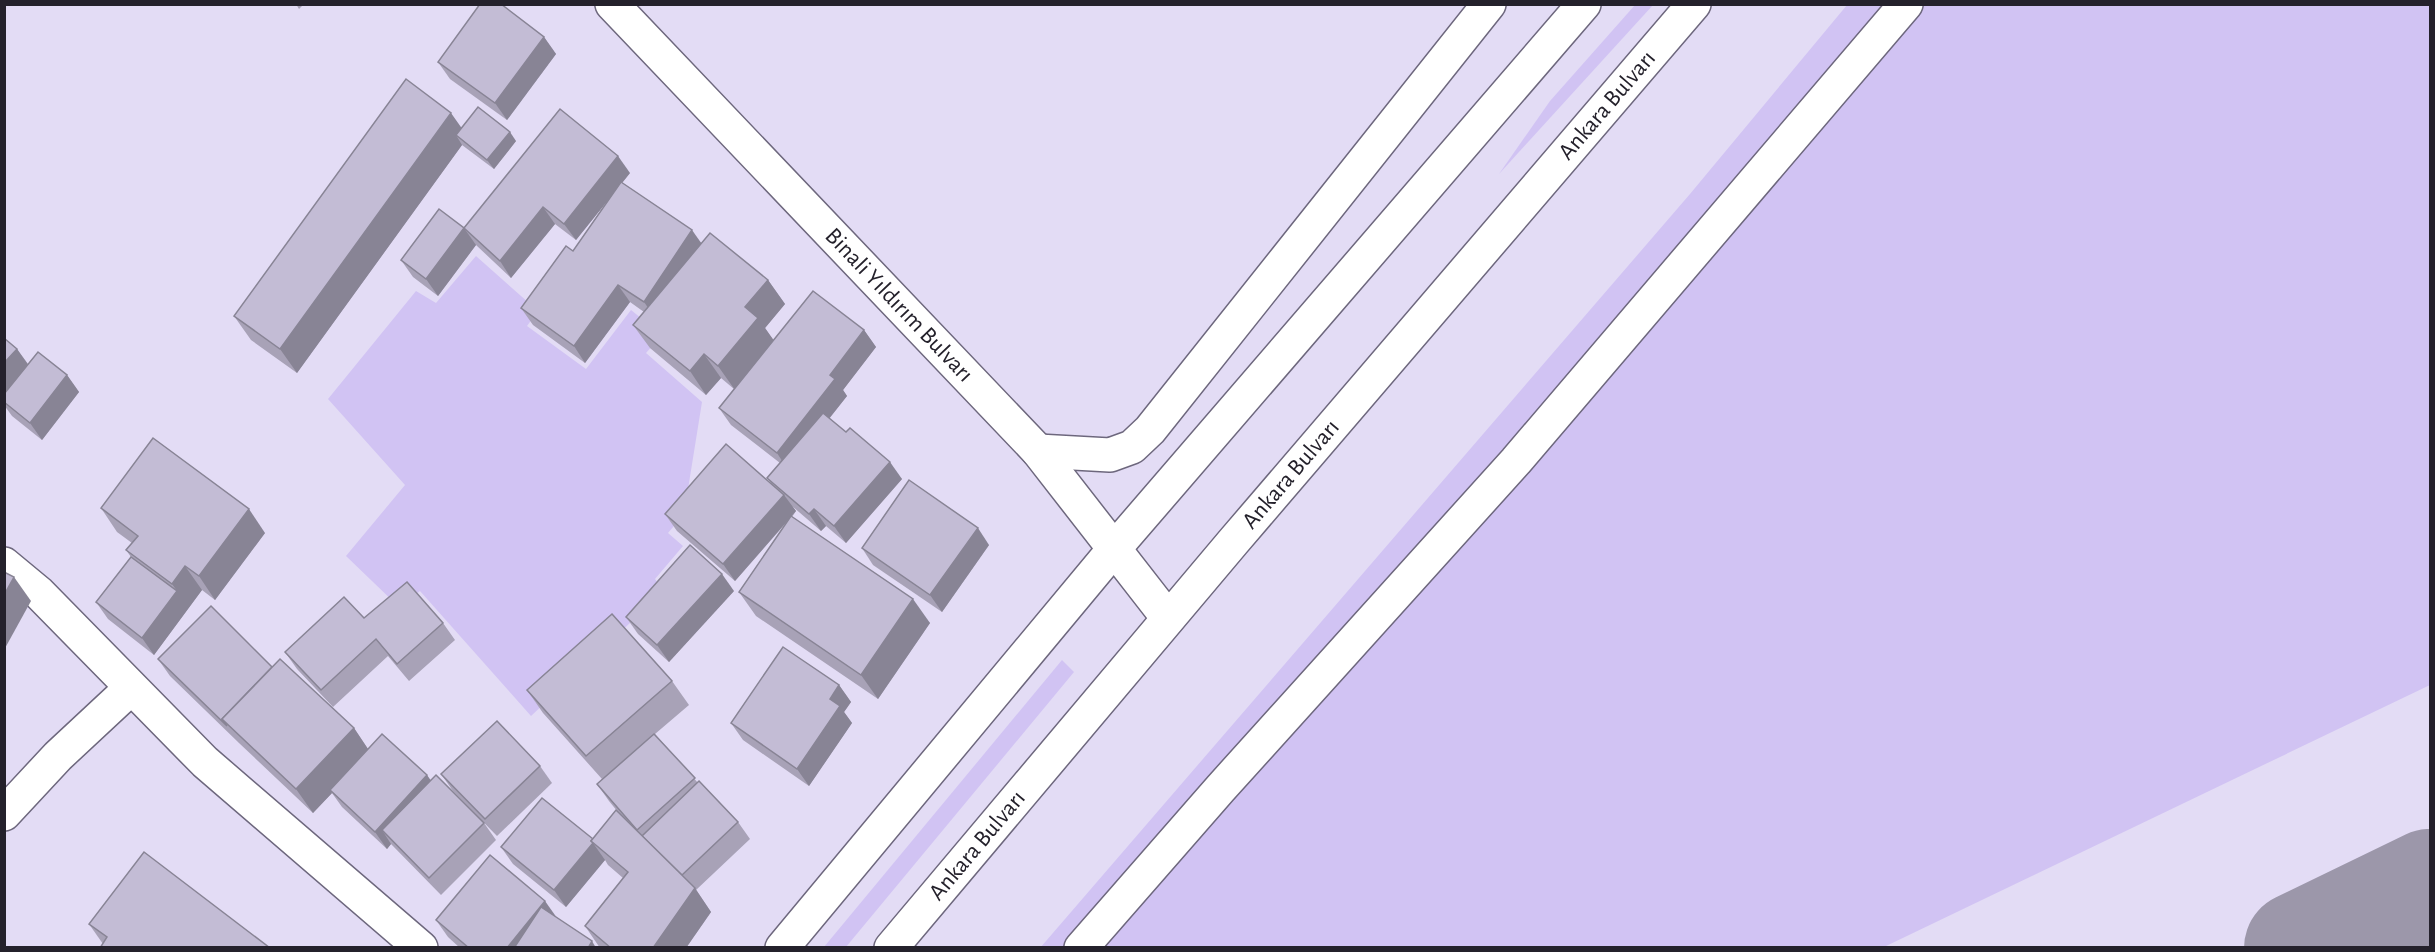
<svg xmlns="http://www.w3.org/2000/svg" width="2435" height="952" viewBox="0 0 2435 952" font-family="'Alegreya Sans',sans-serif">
	<rect width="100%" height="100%" fill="#e3dcf5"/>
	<g fill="#d1c3f3">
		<path d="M1635 5H1653L1499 174 1550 101Z"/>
		<path d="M1847 5H2430V685L1884 947 1040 948 1690 194Z"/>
		<path d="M476 256 538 311 527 326 586 369 631 310 662 335 646 353 702 402 684 514 668 533 683 546 655 579 664 591 531 716 420 591 399 607 346 556 405 485 328 399 416 291 436 303Z"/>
		<path d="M1062 660 1074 672 846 947H824Z"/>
	</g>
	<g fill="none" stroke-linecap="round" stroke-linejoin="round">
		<path stroke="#9c97aa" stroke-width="112" d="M2300 948 2430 885"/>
		<defs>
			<g id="minor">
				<path d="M1038 451 1110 455 1132 447 1150 430 1489 4"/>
				<path d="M4 564 39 593 205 762 421 948"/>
				<path d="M4 814 58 756 131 688"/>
				<path d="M1081 948 1220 789 1516 461 1906 4"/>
			</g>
			<g id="major">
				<path id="s1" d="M612 4 1038 451 1168 618"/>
				<path d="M782 948 1114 549 1584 4"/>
				<path id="s2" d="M891 948 1233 542 1694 4"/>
			</g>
		</defs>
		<use href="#minor" stroke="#6d677d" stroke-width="36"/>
		<use href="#major" stroke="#6d677d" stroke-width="36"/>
		<use href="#minor" stroke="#fff" stroke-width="33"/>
		<use href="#major" stroke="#fff" stroke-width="33"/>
	</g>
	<g fill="#a8a2b7">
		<path d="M296 4H304L299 9Z"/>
		<path d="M544 37 556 54 507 120 450 79 438 62Z"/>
		<path d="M462 128 516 141 494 169 462 145 297 373 251 340 234 316Z"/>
		<path d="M630 173 622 183 701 243 768 280 785 304 765 328 773 340 864 330 876 347 843 390 847 396 829 419 902 479 846 543 826 526 821 531 792 506 796 511 792 517 930 623 878 699 756 616 739 592 786 523 735 581 677 531 665 514 771 483 767 478 780 463 731 425 719 408 734 389 721 378 706 395 650 348 633 325 644 312 630 302 585 363 533 325 521 308 573 251 608 200 576 240 555 224 511 278 476 245 438 296 413 277 401 260 464 228Z"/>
		<path d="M4 338 17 349 28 364 67 375 79 392 42 440 12 416 4 405Z"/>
		<path d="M101 508 265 533 215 600 202 590 154 655 108 619 96 602 131 557 126 550 132 543 117 532Z"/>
		<path d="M989 545 942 612 873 565 862 548Z"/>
		<path d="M734 591 669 662 638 634 626 617Z"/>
		<path d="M364 618 443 623 455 640 409 681 388 656 333 707 297 669 285 652Z"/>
		<path d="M158 659 272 667 354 728 368 749 431 780 484 823 496 840 441 895 391 844 387 849 342 807 332 793 313 813 239 743 170 676Z"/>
		<path d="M672 681 689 705 655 734 698 783 738 822 750 839 696 890 711 912 686 948H600L585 926 623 878 608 865 605 860 566 907 513 864 501 847 593 839 622 817 609 801 597 784 602 779 543 713 527 690Z"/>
		<path d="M839 685 851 702 844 712 852 723 809 786 743 740 731 723Z"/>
		<path d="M540 766 552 783 497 836 453 791 441 774Z"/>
		<path d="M557 918 596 948H460L448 937 436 920Z"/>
		<path d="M89 924 270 948 103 944Z"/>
	</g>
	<g fill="#888495">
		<path d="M544 37 556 54 507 120 495 103Z"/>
		<path d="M451 113 468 137 456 135 462 145 297 373 280 349Z"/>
		<path d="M510 132 516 141 494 169 487 160Z"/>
		<path d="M618 156 630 173 576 240 564 224Z"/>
		<path d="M543 207 555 224 511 278 500 261Z"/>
		<path d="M464 228 476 245 438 296 426 279Z"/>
		<path d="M692 230 704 247 656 319 644 302Z"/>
		<path d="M768 280 785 304 765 328 775 342 735 390 718 366 745 307Z"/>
		<path d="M618 285 630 302 585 363 574 346Z"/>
		<path d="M864 330 876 347 843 390 847 396 788 470 777 453 830 375Z"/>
		<path d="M17 349 29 366 4 394V363Z"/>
		<path d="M704 354 721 378 706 395 690 371Z"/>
		<path d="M67 375 79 392 42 440 30 423Z"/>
		<path d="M890 462 902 479 846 543 834 526Z"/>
		<path d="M784 495 796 511 735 581 723 564Z"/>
		<path d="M249 509 265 533 215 600 199 576Z"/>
		<path d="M814 509 826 526 821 531 809 514Z"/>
		<path d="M978 528 989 545 942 612 930 595Z"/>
		<path d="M185 566 202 590 154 655 142 638 177 591 172 584Z"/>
		<path d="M722 574 734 591 669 662 657 645Z"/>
		<path d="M14 577 31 601 4 650V595Z"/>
		<path d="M913 599 930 623 878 699 861 675Z"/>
		<path d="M839 685 851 702 844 712 852 723 809 786 797 769 830 699Z"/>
		<path d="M354 728 370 752 330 790 332 793 313 813 296 789Z"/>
		<path d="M427 775 439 792 382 830 391 844 387 849 375 832Z"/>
		<path d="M593 843 605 860 566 907 554 890Z"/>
		<path d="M695 888 711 912 686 948H653Z"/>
		<path d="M545 901 557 918 533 948H507Z"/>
		<path d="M592 941 596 948H588Z"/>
	</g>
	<g fill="#c3bcd5" stroke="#888495" stroke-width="1.5">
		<path d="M480 4H501L544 37 495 103 438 62Z"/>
		<path d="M406 79 451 113 280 349 234 316Z"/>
		<path d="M478 107 510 132 487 160 456 135Z"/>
		<path d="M560 109 618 156 564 224 543 207 500 261 464 228Z"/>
		<path d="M621 182 692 230 644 302 618 285 574 346 521 308 566 246 573 251Z"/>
		<path d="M439 209 464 228 426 279 401 260Z"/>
		<path d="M710 233 768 280 745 307 758 318 718 366 704 354 690 371 633 325Z"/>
		<path d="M813 291 864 330 830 375 835 379 777 453 719 408Z"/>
		<path d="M4 338 17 349 4 363Z"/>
		<path d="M38 352 67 375 30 423 4 402V394Z"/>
		<path d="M823 413 846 432 850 428 890 462 834 526 814 509 809 514 767 478Z"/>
		<path d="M153 438 249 509 199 576 185 566 172 584 126 550 138 536 101 508Z"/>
		<path d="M726 444 784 495 723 564 665 514Z"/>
		<path d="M909 480 978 528 930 595 862 548Z"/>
		<path d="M791 516 913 599 861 675 739 592Z"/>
		<path d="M690 545 722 574 657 645 626 617Z"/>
		<path d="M131 557 177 591 142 638 96 602Z"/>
		<path d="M4 572 14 577 4 595Z"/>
		<path d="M407 582 443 623 397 664 376 639 321 690 285 652 344 597 364 618Z"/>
		<path d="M211 606 272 667 222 719 227 726 158 659Z"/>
		<path d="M612 614 672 681 586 756 527 690Z"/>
		<path d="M783 647 839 685 830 699 840 706 797 769 731 723Z"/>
		<path d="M280 659 354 728 296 789 222 719Z"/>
		<path d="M497 721 540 766 485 819 441 774Z"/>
		<path d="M382 734 427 775 375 832 330 790Z"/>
		<path d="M654 734 695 778 637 830 597 784Z"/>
		<path d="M436 775 484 823 429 878 382 830Z"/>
		<path d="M699 781 738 822 682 875 642 836Z"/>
		<path d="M542 798 593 839 591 841 593 843 554 890 501 847Z"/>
		<path d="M616 810 695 888 653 948H611L585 926 628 872 591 841Z"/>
		<path d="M144 852 270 948H100L107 937 89 924Z"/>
		<path d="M490 855 545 901 507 948H469L436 920Z"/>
		<path d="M541 907 592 941 588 948H514Z"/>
	</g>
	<g text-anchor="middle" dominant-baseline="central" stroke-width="5" stroke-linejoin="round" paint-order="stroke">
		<g font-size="24" fill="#24212b" stroke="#f0eaff">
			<text stroke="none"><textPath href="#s2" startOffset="1106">Ankara Bulvarı</textPath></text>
			<text stroke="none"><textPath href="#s1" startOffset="416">Binali Yıldırım Bulvarı</textPath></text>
			<text stroke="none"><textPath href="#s2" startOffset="620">Ankara Bulvarı</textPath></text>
			<text stroke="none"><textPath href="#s2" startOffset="134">Ankara Bulvarı</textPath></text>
		</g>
	</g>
	<rect width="2435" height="952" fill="none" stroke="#24212b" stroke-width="12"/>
</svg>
